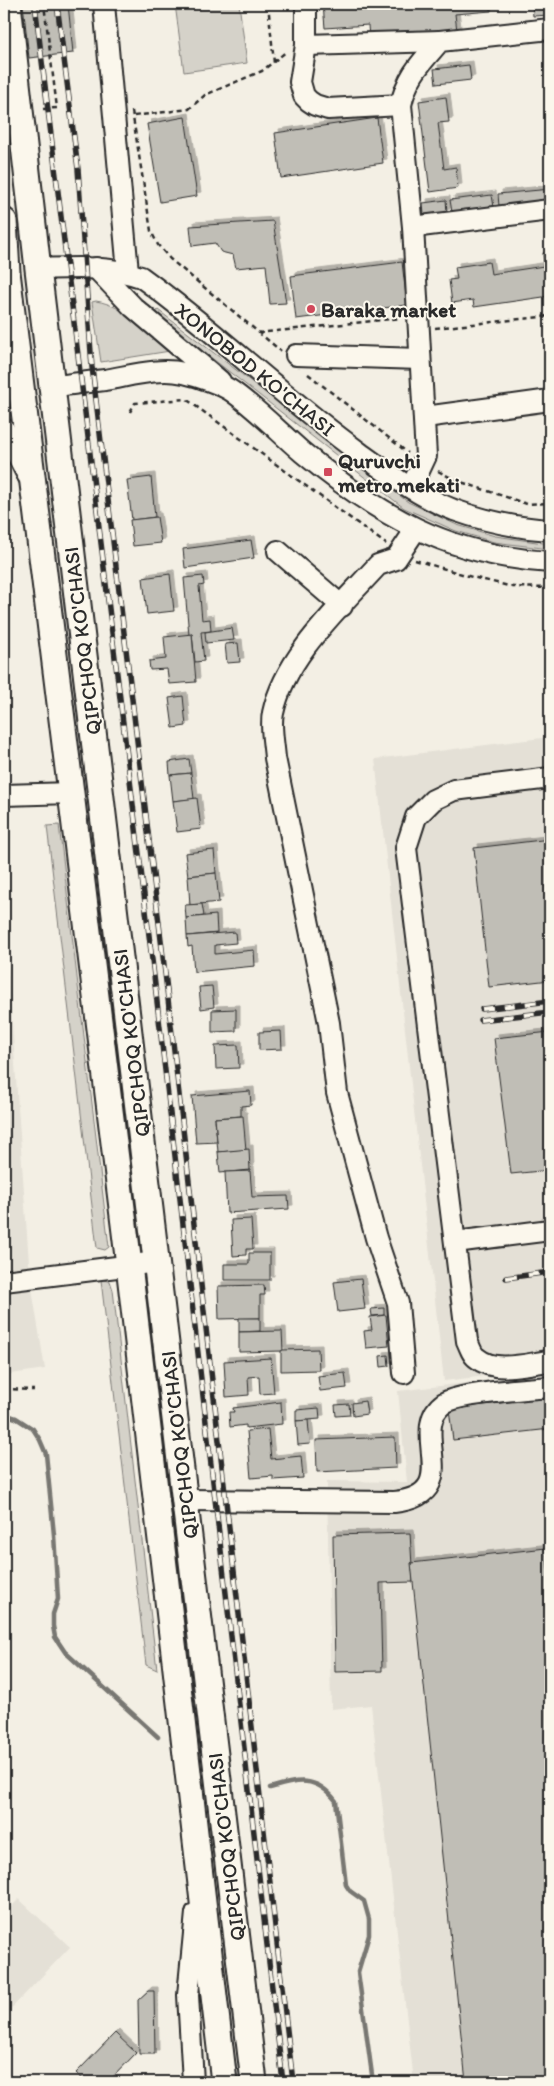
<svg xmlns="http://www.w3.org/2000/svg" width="554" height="2086" viewBox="0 0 554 2086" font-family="Itim,sans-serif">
	<defs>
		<filter id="shadow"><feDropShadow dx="4" dy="-4" stdDeviation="0" flood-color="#0004"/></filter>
	</defs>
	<rect width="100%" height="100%" fill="#f3efe4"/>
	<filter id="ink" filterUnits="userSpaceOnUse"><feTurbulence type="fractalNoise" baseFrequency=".02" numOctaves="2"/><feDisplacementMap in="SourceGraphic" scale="10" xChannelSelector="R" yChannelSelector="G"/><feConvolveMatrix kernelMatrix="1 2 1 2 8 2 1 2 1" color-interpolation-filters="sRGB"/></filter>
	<g filter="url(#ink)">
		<g fill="#e4e0d6">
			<path d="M550 737V1368L444 1381 375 759Z"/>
			<path d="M4 908 30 1277 45 1369 4 1375Z"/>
			<path d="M550 1373V2082H414L371 1705 331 1709 327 1481 407 1482 398 1391Z"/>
			<path d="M19 1899 70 1947 4 2016V1914Z"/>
		</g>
		<g fill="#d5d2c9" stroke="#807e7a">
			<path d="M175 4H239L247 63 184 72Z"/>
			<path d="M96 301C126 306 148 331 170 351L101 362 92 302Z"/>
			<path d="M158 310 408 502 457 525 495 536 550 544V549L494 542 456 531 404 508 155 314Z"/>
			<path d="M59 825 109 1247 105 1250 97 1248 47 826Z"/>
			<path d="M101 1280 110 1281 113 1290 157 1670 146 1665Z"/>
		</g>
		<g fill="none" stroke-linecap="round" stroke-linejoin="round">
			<g stroke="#787772" stroke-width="4.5">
				<path d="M4 1414 16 1418 33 1429 40 1440 46 1454 54 1535 58 1599 53 1614V1626L55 1637 65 1652 158 1737"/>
				<path d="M270 1788C298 1780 316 1775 336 1801L346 1885 350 1891 364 1901 369 1919V1935L358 1972 373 2082"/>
			</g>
		</g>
		<g fill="#c0beb6" stroke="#2b2b2b" filter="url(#shadow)">
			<path d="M23 4H68L73 53 29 58Z"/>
			<path d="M323 4H491V11L455 14 457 31 369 38 368 25 325 28Z"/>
			<path d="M532 4H550V15L533 16Z"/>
			<path d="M469 65 471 80 436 84 434 69Z"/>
			<path d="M446 97 449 122 438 123 444 169 456 167 458 188 430 192 419 101Z"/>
			<path d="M185 117 197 196 160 202 147 124Z"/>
			<path d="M377 118 383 163 281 178 275 133Z"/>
			<path d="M550 189V201L499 207 498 194Z"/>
			<path d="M492 195 494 207 452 212 450 200Z"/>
			<path d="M446 200 447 212 424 215 423 203Z"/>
			<path d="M273 221 286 303 270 304 266 265 236 268 233 255 221 252 215 243 192 246 190 226Z"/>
			<path d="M550 252V296L474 307 473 300 452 303 449 280 457 279 455 267 489 262 491 274 544 266 543 253Z"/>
			<path d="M402 262 407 305 296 319 291 276Z"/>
			<path d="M151 477 155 517 132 520 127 480Z"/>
			<path d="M157 517 161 543 133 546 130 520Z"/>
			<path d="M251 540 254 558 185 568 183 549Z"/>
			<path d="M170 574 174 611 147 614 143 578Z"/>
			<path d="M203 576 204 585 199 586 202 620 210 619 211 631 201 632 204 661 195 662 192 634 189 635 184 578Z"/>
			<path d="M232 628 234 640 206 643 205 632Z"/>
			<path d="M192 634 196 682 169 684 167 669 150 670 149 661 166 659 164 637Z"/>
			<path d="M238 643 240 662 227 663 225 644Z"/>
			<path d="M183 696 186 726 173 728 169 698Z"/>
			<path d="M189 759 191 773 170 775 169 762Z"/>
			<path d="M191 773 194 799 173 801 170 775Z"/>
			<path d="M197 798 201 829 177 832 173 801Z"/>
			<path d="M550 839V980L489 987 474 848Z"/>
			<path d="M214 850 216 873 188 876 185 853Z"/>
			<path d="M216 873 219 902 190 905 188 876Z"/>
			<path d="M202 904 204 916 186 918 185 905Z"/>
			<path d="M216 915 217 933 187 936 186 918Z"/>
			<path d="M235 932 236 943 215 945V954L254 950 255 966 194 972 192 946 188 947 187 936Z"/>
			<path d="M212 986 214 1007 201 1009 199 987Z"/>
			<path d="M236 1009V1031L212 1032V1010Z"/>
			<path d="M281 1031 282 1049 259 1050V1032Z"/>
			<path d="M550 1032V1170L511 1174 494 1038Z"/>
			<path d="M238 1045 239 1068 216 1069 215 1046Z"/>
			<path d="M250 1091 251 1105 241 1106V1116L215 1118 217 1142 196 1143 192 1096Z"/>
			<path d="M243 1116 246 1150 218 1152 215 1118Z"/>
			<path d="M249 1149 250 1170 220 1173 218 1152Z"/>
			<path d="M250 1171 252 1197 288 1196 289 1209 227 1213 225 1172Z"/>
			<path d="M251 1219 253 1249H246V1255L233 1256 231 1220Z"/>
			<path d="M249 1253H270V1280H224V1264H249Z"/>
			<path d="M361 1279 365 1309 338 1312 334 1282Z"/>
			<path d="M264 1285 265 1295H260V1318L219 1319 218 1286Z"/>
			<path d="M384 1308V1315L372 1316 371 1309Z"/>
			<path d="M386 1315 389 1346 366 1348 364 1331 372 1330 370 1317Z"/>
			<path d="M239 1318H260V1331L239 1332Z"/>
			<path d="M282 1331 283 1351 239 1352V1332Z"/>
			<path d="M318 1349 319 1370 281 1371V1351L283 1350Z"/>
			<path d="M388 1355 389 1366 381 1367 380 1356Z"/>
			<path d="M271 1358 274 1393 260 1394 259 1376 248 1377 249 1395 226 1397 224 1361Z"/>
			<path d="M345 1373 347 1388 320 1391 318 1376Z"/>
			<path d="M550 1397V1429L453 1440 449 1409Z"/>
			<path d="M365 1401 367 1414 353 1416 352 1403Z"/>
			<path d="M281 1402 282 1424 246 1428V1425L230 1427 229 1412H234L233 1408Z"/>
			<path d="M349 1404 350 1415 336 1416 335 1405Z"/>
			<path d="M319 1408 320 1419 296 1421V1410Z"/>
			<path d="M308 1420 310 1444 298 1445 296 1421Z"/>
			<path d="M268 1429 271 1459 301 1456 303 1478 273 1480V1476L251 1478 247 1431Z"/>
			<path d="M395 1437 396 1468 317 1472 316 1440Z"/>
			<path d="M410 1533 413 1582 380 1583 382 1671 335 1672 333 1535Z"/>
			<path d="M546 1548 550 1585V2082H466L411 1563Z"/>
			<path d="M148 1991H154L155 2054H139L138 2000Z"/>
			<path d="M115 2033 136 2053 108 2082H86L76 2073Z"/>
		</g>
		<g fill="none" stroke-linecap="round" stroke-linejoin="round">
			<defs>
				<g id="minor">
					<path d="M104 4 128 272"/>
					<path d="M306 4V45L300 82 304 96 309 101 315 105 328 109 401 105"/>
					<path d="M306 45 440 41"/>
					<path d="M413 227 550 210"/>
					<path d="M96 268 133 307 220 381"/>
					<path d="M38 269C73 268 107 265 141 277 217 332 284 398 360 453 389 474 420 497 454 510 485 521 517 528 550 530"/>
					<path d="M296 355 420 359"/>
					<path d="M52 387C69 384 87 382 105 380 130 376 158 367 184 373 197 376 222 384 233 392 258 410 279 432 302 452 379 516 449 556 550 562"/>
					<path d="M425 417 550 400"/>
					<path d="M4 429 28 476"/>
					<path d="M411 488 426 456 413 227 401 105C407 76 421 63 440 41L550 29"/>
					<path d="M278 551 342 606"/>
					<path d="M550 778 454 790 433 800 416 817 406 848 467 1341C470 1347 472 1355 477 1358 495 1374 529 1363 550 1361"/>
					<path d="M4 795 71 793"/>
					<path d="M455 1242 550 1230"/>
					<path d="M4 1281 157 1262"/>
					<path d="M404 1373 398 1303 376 1238 337 1093 329 1023 275 758C274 744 270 726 273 713 285 656 340 607 378 565L396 559 416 529"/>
					<path d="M186 1500 394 1502C468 1494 406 1430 444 1403 459 1393 528 1389 550 1387"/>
					<path d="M193 2082 188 1995 196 1913"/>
				</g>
				<g id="major">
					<path d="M8 4 38 269 254 2082"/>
					<path d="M4 221 7 272 129 1265 224 2082"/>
				</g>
			</defs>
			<use href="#minor" stroke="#2b2b2b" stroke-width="24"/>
			<use href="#major" stroke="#2b2b2b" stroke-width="29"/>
			<g stroke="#2b2b2b" stroke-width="2.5" stroke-dasharray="5 4" stroke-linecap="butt">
				<path d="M268 4 274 63"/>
				<path d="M43 109 57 108 44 4"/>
				<path d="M132 111 151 231 158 245 170 259 281 351"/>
				<path d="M134 116 189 109 205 95 262 71 287 51"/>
				<path d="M435 328 550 316"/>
				<path d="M258 333 401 318"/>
				<path d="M308 374 408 453"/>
				<path d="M130 412 135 403 186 399 386 544"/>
				<path d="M438 471 455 480 527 504 550 503"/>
				<path d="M415 560 472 577 513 587 550 588"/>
				<path d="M4 1389 34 1390"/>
			</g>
			<use href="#minor" stroke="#fbf7ec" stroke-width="20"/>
			<use href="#major" stroke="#fbf7ec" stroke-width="25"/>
			<defs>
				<g id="rail">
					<path d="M35 4 154 976 283 2082"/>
					<path d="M57 4 78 169 92 367 165 973 293 2082"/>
					<path d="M482 1009 550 1001"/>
					<path d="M480 1020 550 1012"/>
					<path d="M506 1278 550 1272"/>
				</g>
			</defs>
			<use href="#rail" stroke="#2b2b2b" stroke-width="5.5"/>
			<use href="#rail" stroke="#fbf7ec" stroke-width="4" stroke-dasharray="11" stroke-linecap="butt"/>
		</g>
	</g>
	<g fill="#d1495b" stroke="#fbf7ec" stroke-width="2">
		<circle cx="311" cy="309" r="5"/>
		<rect x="323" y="467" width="10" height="10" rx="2.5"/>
	</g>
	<g text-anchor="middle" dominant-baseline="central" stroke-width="4" stroke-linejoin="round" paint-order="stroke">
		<g font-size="21" font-weight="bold" fill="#2b2b2b" stroke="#fbf7ec" text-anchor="start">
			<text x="321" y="309">Baraka market</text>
			<text x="338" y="460">Quruvchi<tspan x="338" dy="24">metro mekati</tspan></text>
		</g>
		<g font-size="21" fill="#2b2b2b" stroke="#fbf7ec">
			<text transform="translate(255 369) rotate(39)">XONOBOD KO'CHASI</text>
			<text transform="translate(82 641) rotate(-97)">QIPCHOQ KO'CHASI</text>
			<text transform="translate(131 1043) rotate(-97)">QIPCHOQ KO'CHASI</text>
			<text transform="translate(179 1445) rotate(-97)">QIPCHOQ KO'CHASI</text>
			<text transform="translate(226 1847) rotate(-97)">QIPCHOQ KO'CHASI</text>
		</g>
	</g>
	<rect width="554" height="2086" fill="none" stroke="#fbf7ec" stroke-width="20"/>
	<rect x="10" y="10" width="534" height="2066" fill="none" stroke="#2b2b2b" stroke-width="2" filter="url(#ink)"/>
</svg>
